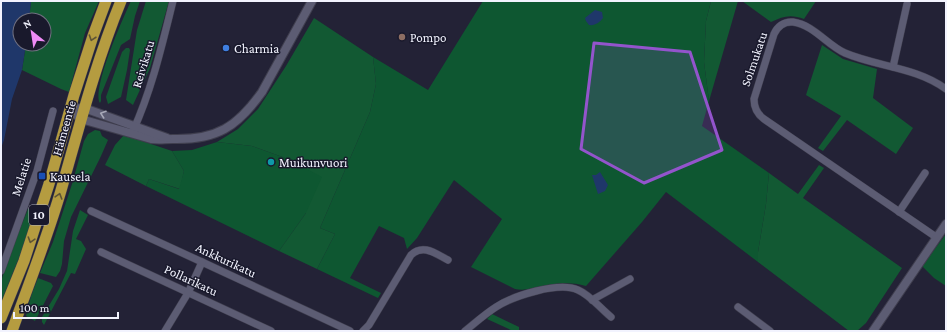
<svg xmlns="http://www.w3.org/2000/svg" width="947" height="332" viewBox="0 0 947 332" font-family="'Crimson Pro',serif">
	<rect width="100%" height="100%" fill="#232236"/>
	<g fill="#125933">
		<path d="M31 1H99L85 33 69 92 61 89 22 70 26 44H44V20H29Z"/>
		<path d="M131 1H140L135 16 130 39 121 45 101 95V101L100 103C92 88 123 18 131 1Z"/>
		<path d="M146 1H169L150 68 133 105 126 100 137 30Z"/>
		<path d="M711 1H738L709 101 704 62 706 21Z"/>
		<path d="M742 1H816L804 19C791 14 783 16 771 22Z"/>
		<path d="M314 18 373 57 376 84 370 112 320 228 335 234 317 269 279 251 306 213 288 159 252 146 217 142 238 129 258 109 286 66Z"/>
		<path d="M822 45 843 59 877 69 873 98 913 128 896 154 847 120 823 151 818 148 841 116 806 95Z"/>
		<path d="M126 48H129L130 50 127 70 121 97 108 104 106 97 122 52Z"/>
		<path d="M95 130 100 131 102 136 108 140 101 156 71 217 64 241 62 264 60 271 56 277 40 273 53 242 72 184 84 141 88 134Z"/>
		<path d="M124 135 172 151 184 171 180 189 149 179 146 186 105 165 115 145Z"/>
		<path d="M819 165 824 168 803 198 902 268 866 323 857 331H849L758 262V252L766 204 769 173 798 194Z"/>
		<path d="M36 208 19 258 1 302V282L7 260 28 209Z"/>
		<path d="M80 210 88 215 76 239 81 241 86 249 75 274 71 273 44 325 42 322V317L59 289 67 271 73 231Z"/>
		<path d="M38 278 51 283 53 286 35 321 26 316 31 296Z"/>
		<path d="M492 314 519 327V331H513L487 319Z"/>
	</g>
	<g fill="#0e5731">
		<path d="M483 1H711L706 21 704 62 709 101 702 126 769 173 766 204 758 252V262L666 192 642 222 586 286C571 282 558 283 543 286 533 288 525 291 515 289L471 267 502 219 454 180 417 238 407 249 404 238 379 226 350 278 381 293 378 298 317 269 335 234 320 228 370 112 376 84 373 57 428 90Z"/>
		<path d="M217 142 252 146 288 159 322 177 306 213 279 251 146 186 149 179 179 189 184 171 172 151 192 150Z"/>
		<path d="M946 234V286L934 278 922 266Z"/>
	</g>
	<g fill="#1f376a">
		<path d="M1 1H31L29 20H20V44H26L22 70 12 99 4 140 1 148Z"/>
		<path d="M595 10 602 12 603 18C600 22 595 26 589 25L586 21 585 18Z"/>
		<path d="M600 172 608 185 605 191 598 194 592 175H596Z"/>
	</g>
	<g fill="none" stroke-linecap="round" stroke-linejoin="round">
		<defs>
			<g id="minor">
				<path d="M893 67 907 4"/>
				<path d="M133 131C152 89 162 45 173 1"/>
				<path d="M91 211 202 262 350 331"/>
				<path d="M899 212 925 173"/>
				<path d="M936 237 764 119C757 114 754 108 754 99L774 34C777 27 784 21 793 22 814 25 827 45 845 53 878 67 916 67 946 89"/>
				<path d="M101 252 271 331"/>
				<path d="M1 271 37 171 53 111"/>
				<path d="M592 300 630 279"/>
				<path d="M738 307 770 331"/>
				<path d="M165 331 188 293 202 262"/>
				<path d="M363 331 369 325 411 255C423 243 436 254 448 260"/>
				<path d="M465 331C475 323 485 314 496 307 513 296 559 281 578 290 590 295 600 308 611 317"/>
			</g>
			<g id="tertiary">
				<path d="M69 109 81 119 151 139C159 140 165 139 173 139 217 140 237 127 262 92L312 1"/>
				<path d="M69 109 84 108 167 138"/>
				<path d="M873 331 946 224"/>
			</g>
			<g id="trunk">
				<path d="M1 318 24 261 49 184 74 95 93 36 106 1"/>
				<path d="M12 331C29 283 48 236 62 187 80 124 96 62 121 1"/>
			</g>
		</defs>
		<use href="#minor" stroke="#3f3e4e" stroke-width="8"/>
		<use href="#tertiary" stroke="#3f3e4e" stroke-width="10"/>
		<use href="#trunk" stroke="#3f3e4e" stroke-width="12"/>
		<use href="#minor" stroke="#5c5c73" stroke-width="7"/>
		<use href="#tertiary" stroke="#5c5c73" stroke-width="8"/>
		<use href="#trunk" stroke="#b59c40" stroke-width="11"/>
	</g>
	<defs><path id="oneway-chevron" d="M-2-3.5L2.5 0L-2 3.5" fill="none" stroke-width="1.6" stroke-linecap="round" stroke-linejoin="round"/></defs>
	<g stroke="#5f5435">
		<use href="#oneway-chevron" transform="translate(92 38) rotate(109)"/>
		<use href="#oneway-chevron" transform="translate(59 196) rotate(-73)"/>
		<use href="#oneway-chevron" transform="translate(31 240) rotate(107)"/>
	</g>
	<use stroke="#a7a8b8" href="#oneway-chevron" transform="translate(103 114) rotate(-161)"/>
	<path fill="#9354cc" fill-opacity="0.2" stroke="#9354cc" stroke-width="3" stroke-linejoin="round" d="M594 43 690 52 722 150 644 183 581 149Z"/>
	<circle fill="#8d6e63" stroke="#19192c" stroke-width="1.5" cx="402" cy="37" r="4"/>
	<circle fill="#3f7fe0" stroke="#19192c" stroke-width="1.5" cx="226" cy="48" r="4"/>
	<circle fill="#0f9aa8" stroke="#19192c" stroke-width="1.5" cx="271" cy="162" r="4"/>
	<rect fill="#1a4fb4" stroke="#19192c" stroke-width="1.5" x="38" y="172" width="8" height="8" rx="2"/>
	<g text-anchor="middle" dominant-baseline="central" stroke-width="3" stroke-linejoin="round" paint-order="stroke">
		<rect fill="#19192c" stroke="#b1b2bf" stroke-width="1" x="29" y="205" width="20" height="20" rx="3"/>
		<g font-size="12" font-weight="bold" fill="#f2f3fe">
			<text x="39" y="215">10</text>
		</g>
		<g font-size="13" fill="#f2f3fe" stroke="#19192c" text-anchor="start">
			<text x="410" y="37">Pompo</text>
			<text x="234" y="48">Charmia</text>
			<text x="279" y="162">Muikunvuori</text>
			<text x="50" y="176">Kausela</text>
		</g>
		<g font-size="13" fill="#f2f3fe" stroke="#19192c">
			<text transform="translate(754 59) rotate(-71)">Solmukatu</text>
			<text transform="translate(143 64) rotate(-73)">Reivikatu</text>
			<text transform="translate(64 128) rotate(-74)">Hämeentie</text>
			<text transform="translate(21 177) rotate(-72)">Melatie</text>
			<text transform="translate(226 260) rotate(25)">Ankkurikatu</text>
			<text transform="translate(191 280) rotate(25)">Pollarikatu</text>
		</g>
	</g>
	<rect width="947" height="332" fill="none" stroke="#f2f3fe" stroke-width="4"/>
	<g transform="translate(32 32) rotate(330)"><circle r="19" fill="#19192c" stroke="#707080"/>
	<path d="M0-3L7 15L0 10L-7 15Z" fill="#ef8bf7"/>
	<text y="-6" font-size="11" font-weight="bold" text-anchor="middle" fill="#f2f3fe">N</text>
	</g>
	<path d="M14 312v6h104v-6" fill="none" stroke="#f2f3fe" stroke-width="2"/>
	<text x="20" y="312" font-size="12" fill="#f2f3fe" stroke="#19192c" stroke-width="3" paint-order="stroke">100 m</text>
</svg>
